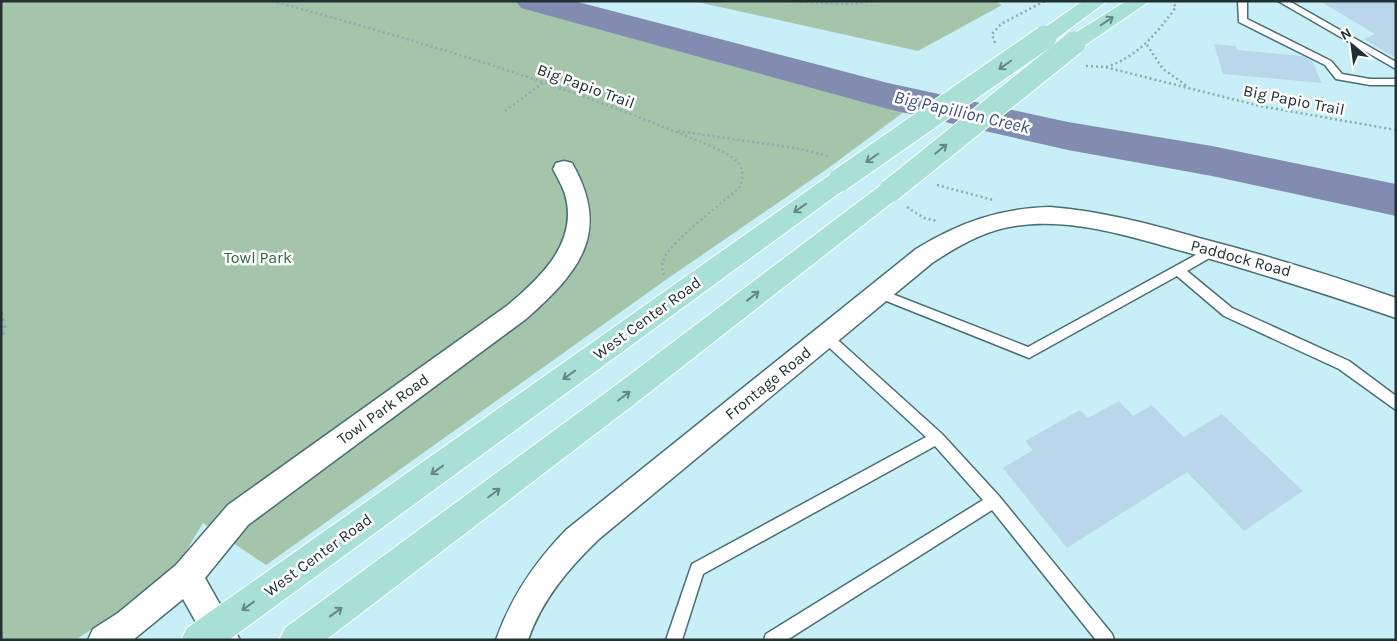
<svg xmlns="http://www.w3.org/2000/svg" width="1397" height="641" viewBox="0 0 1397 641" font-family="Karla,sans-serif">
	<rect width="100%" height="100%" fill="#c8eff7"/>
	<g fill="#a5c5aa">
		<path d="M1 1H533L916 103 827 169 667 279 266 565 203 523 183 556 156 584 123 609 75 640H1Z"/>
		<path d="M693 1H995L1002 5 918 51Z"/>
	</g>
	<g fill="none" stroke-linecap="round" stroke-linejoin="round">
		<path fill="#818cb0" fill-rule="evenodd" d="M516 1H574L888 83 1068 122 1212 146 1396 184V216L1212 176 1068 150 888 109 521 8Z"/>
	</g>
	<g fill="#bad6eb">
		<path d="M1320 1H1396V58L1364 39 1375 34Z"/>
		<path d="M1214 44 1236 46 1237 50 1302 56 1312 61 1322 83 1223 74Z"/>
		<path d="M1119 401 1133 416 1152 405 1184 437 1222 414 1303 491 1244 531 1187 472 1067 548 1003 468 1033 450 1025 441 1080 410 1088 418Z"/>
	</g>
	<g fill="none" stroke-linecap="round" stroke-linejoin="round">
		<defs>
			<g id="lane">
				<path d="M1238 1H1247V19L1331 61 1342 74 1370 79H1396V85H1370L1336 79 1325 65 1239 22Z"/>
				<path d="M1278 1H1289L1396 62V69Z"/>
				<path d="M1214 245 1218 247 1220 250 1218 253 1187 271 1232 308 1349 361 1396 396V410L1339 369 1224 316 1177 276 1029 358 874 296 872 293 874 290H882L1028 347Z"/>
				<path d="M825 331 829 332 942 434 999 496 1112 634 1114 640H1096L992 510 787 640H764L766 634 983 500 935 446 703 574 682 640H666L692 564 926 437 821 340 819 336 821 332Z"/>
			</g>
			<g id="street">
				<path d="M564 161 572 163C612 233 579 272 526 319L248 525 205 578 240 640H206L183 599 133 640H88L93 629 118 613 176 565 228 505 508 305C541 277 579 242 565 194 562 185 557 177 553 169L556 163Z"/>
				<path d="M1050 207C1101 211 1150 224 1199 238 1265 255 1331 275 1396 298V318C1326 294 1257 272 1186 252 1131 237 1072 217 1015 226 985 230 958 246 932 263L599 539C569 568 542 599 528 640H496C511 597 534 563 566 530L916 249C958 223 1000 208 1050 207Z"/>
			</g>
			<g id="primary">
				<path d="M1083 1H1107L1052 42 1045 43 1038 42 1035 37 1038 32Z"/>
				<path d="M1126 1H1150L1081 48 1074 50 1067 48 1064 43 1067 38Z"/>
				<path d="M840 171 849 174 852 180 849 186 229 640H181L187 628 831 174Z"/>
				<path d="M890 182 899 185 902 191 899 197 636 403 326 640H279L285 628 616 385 881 185Z"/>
			</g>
		</defs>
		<use href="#lane" stroke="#4a6e74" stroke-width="3"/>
		<use href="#street" stroke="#4a6e74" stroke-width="3"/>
		<use href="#primary" stroke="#fff" stroke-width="2"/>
		<g stroke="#8baab0" stroke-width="2.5" stroke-dasharray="2 3" stroke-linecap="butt">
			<path d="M272 1C405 37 537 76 666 128 681 134 728 151 738 162 744 170 743 178 740 187 720 205 679 235 665 256 662 261 661 270 664 275"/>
			<path d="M786 1 846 4 878 1"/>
			<path d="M995 43 992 34 1001 24 1045 1"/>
			<path d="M1147 45 1163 69 1187 86"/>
			<path d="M1086 66 1105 67 1260 106 1396 130"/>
			<path d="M1106 67C1139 56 1156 34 1176 7L1172 1"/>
			<path d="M505 111 544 82"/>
			<path d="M678 131 801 149 830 157"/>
			<path d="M937 185 993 200"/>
			<path d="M907 207 924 218 937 221"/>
		</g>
		<path stroke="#8baab0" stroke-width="4" stroke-dasharray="2.5 4.5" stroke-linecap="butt" d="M1 312 5 329 1 339"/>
		<use href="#lane" fill="#fff" fill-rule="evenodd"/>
		<use href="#street" fill="#fff" fill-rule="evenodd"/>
		<use href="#primary" fill="#a8e0d6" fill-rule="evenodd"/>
		<defs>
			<g id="primary-bridge">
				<path d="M840 180 1045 37"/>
				<path d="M890 191 1074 43"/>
			</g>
		</defs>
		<use href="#primary-bridge" stroke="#fff" stroke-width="25" stroke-linecap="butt"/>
		<use href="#primary-bridge" stroke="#a8e0d6" stroke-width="23"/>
	</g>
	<defs><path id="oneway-shaft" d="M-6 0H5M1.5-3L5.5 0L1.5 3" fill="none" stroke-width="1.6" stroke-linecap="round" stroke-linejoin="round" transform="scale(1.25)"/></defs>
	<g stroke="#648884">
		<use href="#oneway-shaft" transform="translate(1107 21) rotate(-33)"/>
		<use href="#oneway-shaft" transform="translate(1005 65) rotate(145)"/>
		<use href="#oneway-shaft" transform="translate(941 149) rotate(-39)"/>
		<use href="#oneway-shaft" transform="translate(872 158) rotate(145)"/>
		<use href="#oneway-shaft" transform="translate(800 208) rotate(145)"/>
		<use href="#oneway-shaft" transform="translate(753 296) rotate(-38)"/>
		<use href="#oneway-shaft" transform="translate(569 375) rotate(144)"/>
		<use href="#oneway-shaft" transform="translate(624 396) rotate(-37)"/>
		<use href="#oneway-shaft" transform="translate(437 470) rotate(144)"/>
		<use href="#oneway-shaft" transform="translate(494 493) rotate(-37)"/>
		<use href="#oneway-shaft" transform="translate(248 606) rotate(144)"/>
		<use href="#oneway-shaft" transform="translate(336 612) rotate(-36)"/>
	</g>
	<g text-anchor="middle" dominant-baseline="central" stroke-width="5" stroke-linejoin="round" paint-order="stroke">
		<g font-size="16" fill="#203033" stroke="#fff">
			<text transform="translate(586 86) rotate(20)">Big Papio Trail</text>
			<text transform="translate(1294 100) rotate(11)">Big Papio Trail</text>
			<text transform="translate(1241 258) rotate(15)">Paddock Road</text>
			<text transform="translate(647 318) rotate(-36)">West Center Road</text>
			<text transform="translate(768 383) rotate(-39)">Frontage Road</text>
			<text transform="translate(383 409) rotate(-36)">Towl Park Road</text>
			<text transform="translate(318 555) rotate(-36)">West Center Road</text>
		</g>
		<g font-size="16" fill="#2f633c" stroke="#fff">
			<text x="258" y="257">Towl Park</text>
		</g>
		<g font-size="18" font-style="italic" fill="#414e81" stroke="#fff">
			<text transform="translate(962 112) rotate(13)">Big Papillion Creek</text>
		</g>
	</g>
	<rect width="1397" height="641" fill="none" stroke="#203033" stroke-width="5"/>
	<g transform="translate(1352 45) rotate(331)" stroke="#ffffff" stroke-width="4" paint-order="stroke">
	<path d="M0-4L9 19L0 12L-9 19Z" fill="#203033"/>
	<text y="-8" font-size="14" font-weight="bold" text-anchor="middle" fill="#203033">N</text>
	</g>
</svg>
